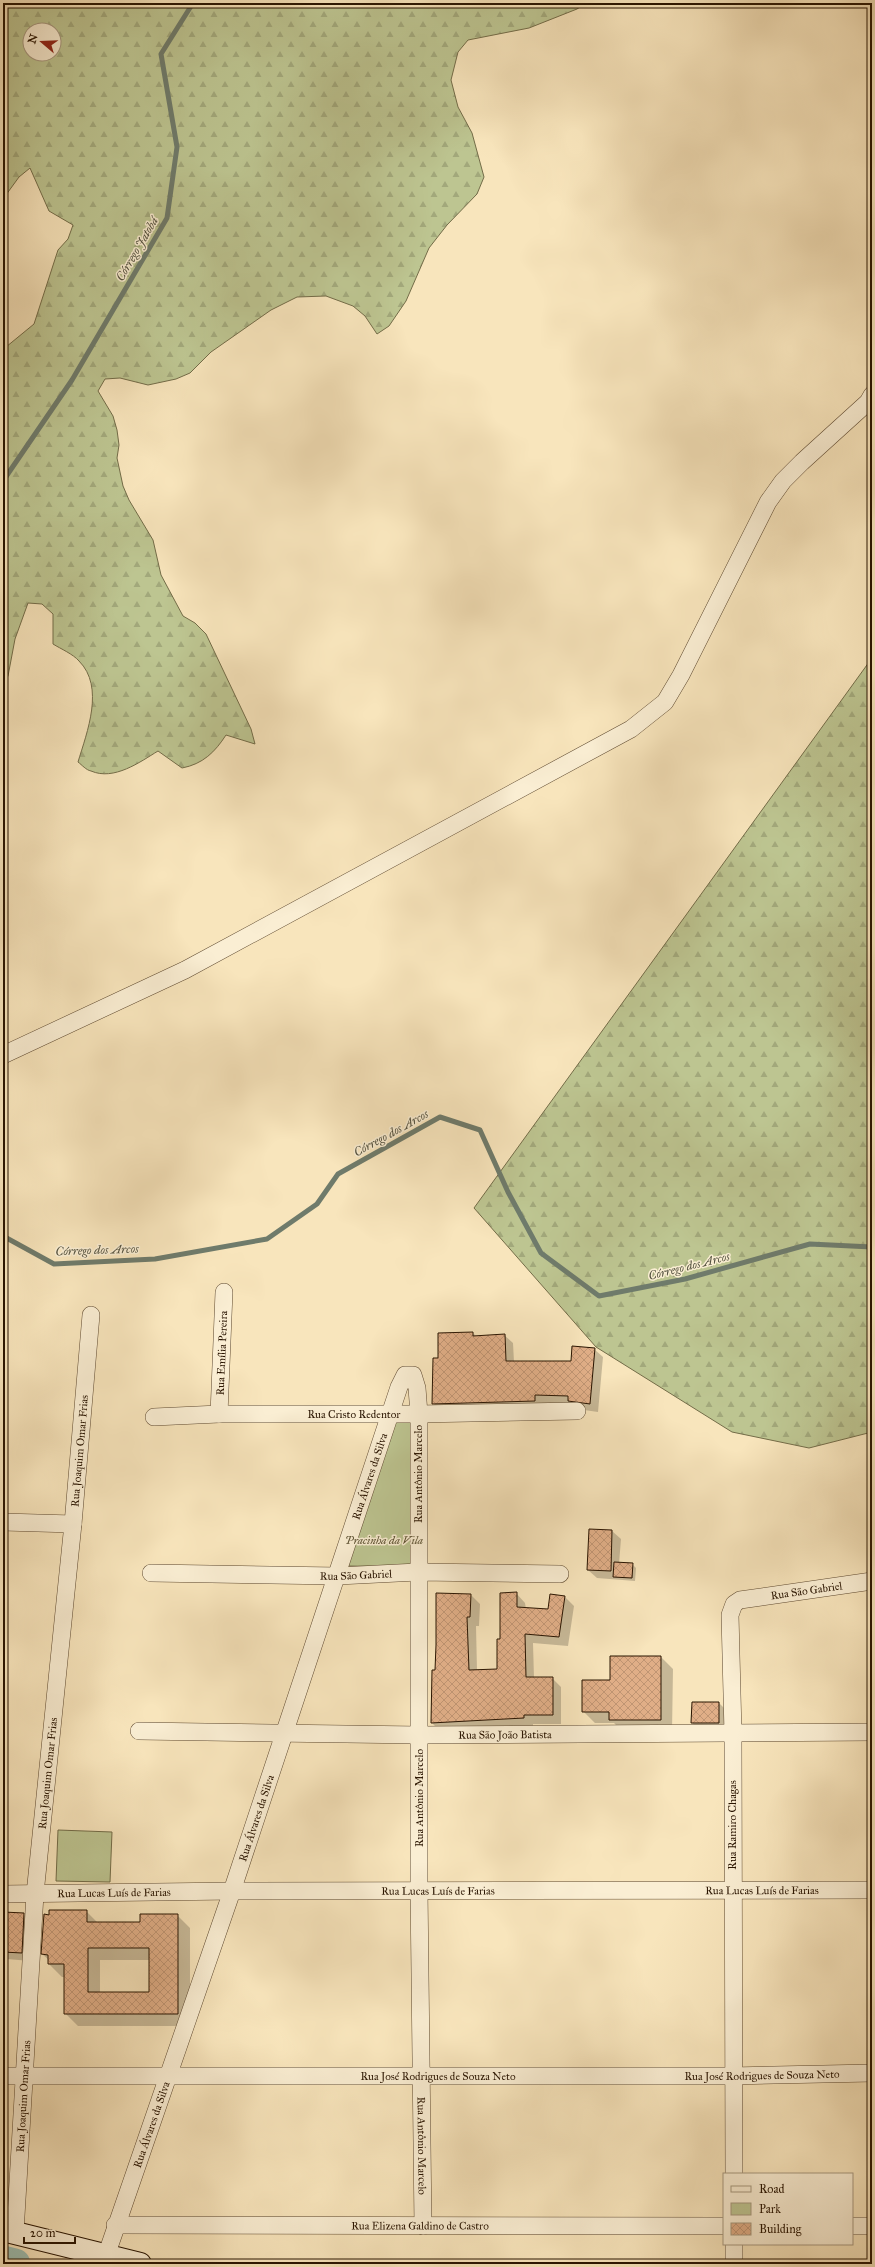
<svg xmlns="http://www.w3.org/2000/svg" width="875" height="2267" viewBox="0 0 875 2267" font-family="'IM FELL Great Primer',serif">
	<defs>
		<pattern id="forest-firs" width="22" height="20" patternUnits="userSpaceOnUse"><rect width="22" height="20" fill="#bdc591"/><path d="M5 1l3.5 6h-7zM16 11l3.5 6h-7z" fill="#a2a87b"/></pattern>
		<pattern id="building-cross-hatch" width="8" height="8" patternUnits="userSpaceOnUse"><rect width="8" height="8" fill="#e0ae87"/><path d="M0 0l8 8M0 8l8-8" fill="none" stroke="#c09573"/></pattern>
	</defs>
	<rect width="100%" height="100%" fill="#f8e5bc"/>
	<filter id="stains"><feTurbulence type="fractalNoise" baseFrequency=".005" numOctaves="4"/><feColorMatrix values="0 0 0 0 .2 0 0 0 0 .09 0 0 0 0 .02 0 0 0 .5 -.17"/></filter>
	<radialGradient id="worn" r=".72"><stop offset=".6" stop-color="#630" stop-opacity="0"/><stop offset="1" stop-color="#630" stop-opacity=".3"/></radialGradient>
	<g fill="url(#forest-firs)" stroke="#736c48" fill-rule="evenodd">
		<path d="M3 3H586L577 9 529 28 468 40 458 52 451 80 458 107 472 133 484 177 477 194 447 225 429 248 406 301 389 326 377 334 365 316 353 306 326 296 297 297 271 310 211 352 190 373 176 379 148 385 120 378 105 379 98 391 113 416 117 430 119 445 117 458 123 486 129 500 153 540 161 575 183 616 195 623 206 634 251 729 255 744 226 735C215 752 203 764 182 768L158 751C140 762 114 781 91 771 86 770 82 765 78 762 87 732 105 687 79 661 73 654 61 649 53 644V614L42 604 28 603 15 639 8 676 3 684V354L6 347 34 324 58 250 68 239 73 225 49 211 30 168 19 177 3 199ZM30 30H54V54H30Z"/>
		<path d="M872 658V1432L809 1448 732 1432 596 1347 474 1208Z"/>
	</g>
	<g fill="#bdc591" stroke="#736c48">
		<path d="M395 1419 413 1422 411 1567 348 1566Z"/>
		<path d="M58 1830 112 1832 110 1882 56 1881Z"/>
	</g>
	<g fill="#0003" fill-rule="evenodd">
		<path d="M473 1333 476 1336 504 1335 513 1343 514 1362H571L594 1349 603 1357 598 1412 577 1409 571 1403H543V1409L441 1412 433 1403 439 1359Z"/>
		<path d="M590 1530 612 1531 621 1539 619 1564H632L636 1568 635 1581 597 1578 588 1570Z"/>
		<path d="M516 1593 525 1603 526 1609 549 1610 565 1597 574 1606 568 1646 533 1643 534 1678H552L561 1687V1724H533V1726L441 1732 432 1723 436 1671 471 1595 480 1604 479 1626H476L477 1670H498L501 1640Z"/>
		<path d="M611 1657H661L673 1669 672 1732 622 1731 614 1723H595L583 1711 611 1681Z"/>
		<path d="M719 1703 727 1711V1731H701L692 1723Z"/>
		<path d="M86 1911 98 1923H141L177 1915 190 1928V2026H78L65 2013V1977H62L49 1964V1960L42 1954ZM100 1960H150V1993H100Z"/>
		<path d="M3 1913 23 1914 32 1923 30 1961 7 1959 3 1956Z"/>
	</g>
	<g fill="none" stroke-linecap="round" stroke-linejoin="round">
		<g stroke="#6f7b6b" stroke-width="5">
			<path d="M3 481 72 380 167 218 177 147 161 54 193 3"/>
			<path d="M3 1236 54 1264 155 1259 267 1239 317 1204 338 1174 440 1117 480 1130 508 1192 541 1253 599 1296 685 1279 810 1244 872 1247"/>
		</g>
		<path stroke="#9dbfb2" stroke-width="31" d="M3 2261 15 2264"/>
	</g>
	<g fill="url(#building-cross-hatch)" stroke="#291400" fill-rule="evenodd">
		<path d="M473 1332V1336L505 1334 506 1361H571L572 1346 595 1348 590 1404 568 1401V1396L535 1395V1401L432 1404 433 1358H438V1333Z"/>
		<path d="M589 1529 612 1530 611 1571 587 1570Z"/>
		<path d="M614 1562 633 1563 632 1578 613 1577Z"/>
		<path d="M517 1592V1607L548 1609 550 1594 565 1596 559 1637 525 1634 526 1677H553V1715H524V1718L431 1723 432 1670H435L436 1645V1593L471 1594 470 1617H467L469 1670 497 1669V1639H500V1593Z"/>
		<path d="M610 1656H661V1720H609V1712H582V1680H610Z"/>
		<path d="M692 1702H719V1723H691Z"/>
		<path d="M49 1910H87V1922H140V1914H178V2014H64V1964H48V1955L41 1954 44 1914 49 1915ZM88 1948H149V1992H88Z"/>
		<path d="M3 1912 24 1913 22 1953 3 1952Z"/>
	</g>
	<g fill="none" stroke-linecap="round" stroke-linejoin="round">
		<defs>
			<g id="street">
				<path d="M3 1055 185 970 631 729 665 702 681 675 768 502 783 481 802 462 868 402 872 395"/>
				<path id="s1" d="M219 1414 224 1292"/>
				<path id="s2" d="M154 1417 219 1414H419L577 1411"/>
				<path d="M3 1522 73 1524"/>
				<path id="s3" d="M151 1573 338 1576 418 1572 560 1574"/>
				<path id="s4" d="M139 1731 419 1735 872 1732"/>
				<path id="s5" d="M3 1894 232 1891 872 1890"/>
				<path id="s6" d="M3 2076H732L872 2073"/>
				<path id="s7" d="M734 2174 733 1733 730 1615 734 1604 740 1600 872 1581"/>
				<path id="s8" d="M115 2225 724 2226"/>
				<path d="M852 2226H872"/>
				<path id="s9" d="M15 2233 35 1894 73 1524 91 1315"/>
				<path id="s10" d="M106 2256 232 1891 399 1387 405 1375H413L417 1388 419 1414V1890L423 2226"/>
				<path d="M734 2264V2244"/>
			</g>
			<path id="secondary" d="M3 2230 140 2264"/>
		</defs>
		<use href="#street" stroke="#5d482f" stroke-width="18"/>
		<use href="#secondary" stroke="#291400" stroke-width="24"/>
		<use href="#street" stroke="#faeed3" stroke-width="17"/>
		<use href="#secondary" stroke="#faeed3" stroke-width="22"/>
	</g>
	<g text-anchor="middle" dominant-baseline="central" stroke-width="3" stroke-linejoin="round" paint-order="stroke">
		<g font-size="11" fill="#291400" stroke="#faeed3">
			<text stroke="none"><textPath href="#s1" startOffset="61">Rua Emília Pereira</textPath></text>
			<text stroke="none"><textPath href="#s2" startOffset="200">Rua Cristo Redentor</textPath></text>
			<text stroke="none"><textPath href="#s9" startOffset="785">Rua Joaquim Omar Frias</textPath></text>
			<text transform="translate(418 1474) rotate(-90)">Rua Antônio Marcelo</text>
			<text stroke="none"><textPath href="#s10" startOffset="823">Rua Álvares da Silva</textPath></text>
			<text stroke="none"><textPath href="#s3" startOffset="205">Rua São Gabriel</textPath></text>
			<text stroke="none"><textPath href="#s7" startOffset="645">Rua São Gabriel</textPath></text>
			<text stroke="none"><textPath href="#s4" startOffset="366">Rua São João Batista</textPath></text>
			<text stroke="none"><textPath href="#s9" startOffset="461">Rua Joaquim Omar Frias</textPath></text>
			<text transform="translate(419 1798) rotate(-90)">Rua Antônio Marcelo</text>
			<text stroke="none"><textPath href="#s10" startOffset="463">Rua Álvares da Silva</textPath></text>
			<text transform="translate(732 1825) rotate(-90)">Rua Ramiro Chagas</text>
			<text stroke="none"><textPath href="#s5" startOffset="435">Rua Lucas Luís de Farias</textPath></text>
			<text stroke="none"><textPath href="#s5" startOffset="759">Rua Lucas Luís de Farias</textPath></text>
			<text stroke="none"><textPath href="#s5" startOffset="111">Rua Lucas Luís de Farias</textPath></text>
			<text stroke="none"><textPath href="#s6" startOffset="759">Rua José Rodrigues de Souza Neto</textPath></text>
			<text stroke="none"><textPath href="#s6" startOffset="435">Rua José Rodrigues de Souza Neto</textPath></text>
			<text stroke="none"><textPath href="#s9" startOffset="137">Rua Joaquim Omar Frias</textPath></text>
			<text stroke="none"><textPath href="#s10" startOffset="139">Rua Álvares da Silva</textPath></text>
			<text stroke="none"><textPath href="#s10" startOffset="1710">Rua Antônio Marcelo</textPath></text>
			<text stroke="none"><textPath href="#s8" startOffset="305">Rua Elizena Galdino de Castro</textPath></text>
		</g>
		<g font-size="11" font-style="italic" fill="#5d5233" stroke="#faeed3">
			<text x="384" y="1540">Pracinha da Vila</text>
		</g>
		<g font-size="12" font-style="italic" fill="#52503e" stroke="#faeed3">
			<text transform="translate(137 249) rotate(-60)">Córrego Jatobá</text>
			<text transform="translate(391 1133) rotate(-29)">Córrego dos Arcos</text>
			<text transform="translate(97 1250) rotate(-2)">Córrego dos Arcos</text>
			<text transform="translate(689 1266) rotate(-14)">Córrego dos Arcos</text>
		</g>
	</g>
	<rect width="875" height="2267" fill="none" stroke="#f8e5bc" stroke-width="16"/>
	<rect x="4" y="4" width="867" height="2259" fill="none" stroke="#291400" stroke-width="2"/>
	<rect x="8" y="8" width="859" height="2251" fill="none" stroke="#291400"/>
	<rect x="723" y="2173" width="130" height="72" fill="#faeed3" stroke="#a6977f"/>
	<rect x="731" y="2186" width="20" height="6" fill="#faeed3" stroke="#a6977f"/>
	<text x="759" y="2193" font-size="12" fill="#291400">Road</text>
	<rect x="731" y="2203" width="20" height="12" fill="#bdc591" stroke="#a6977f"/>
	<text x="759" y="2213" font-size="12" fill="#291400">Park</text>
	<rect x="731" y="2223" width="20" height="12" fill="url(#building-cross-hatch)" stroke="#a6977f"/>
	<text x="759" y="2233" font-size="12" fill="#291400">Building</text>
	<g transform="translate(42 42) rotate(289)"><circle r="19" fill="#faeed3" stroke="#a6977f"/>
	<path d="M0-3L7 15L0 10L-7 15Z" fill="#8f2418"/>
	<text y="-6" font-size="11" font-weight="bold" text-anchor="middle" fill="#291400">N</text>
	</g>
	<path d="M24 2237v6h51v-6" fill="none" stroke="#291400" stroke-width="2"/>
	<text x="30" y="2237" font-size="12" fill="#291400" stroke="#faeed3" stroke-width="3" paint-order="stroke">20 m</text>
	<rect width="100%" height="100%" filter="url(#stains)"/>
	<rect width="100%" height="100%" fill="url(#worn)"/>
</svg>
